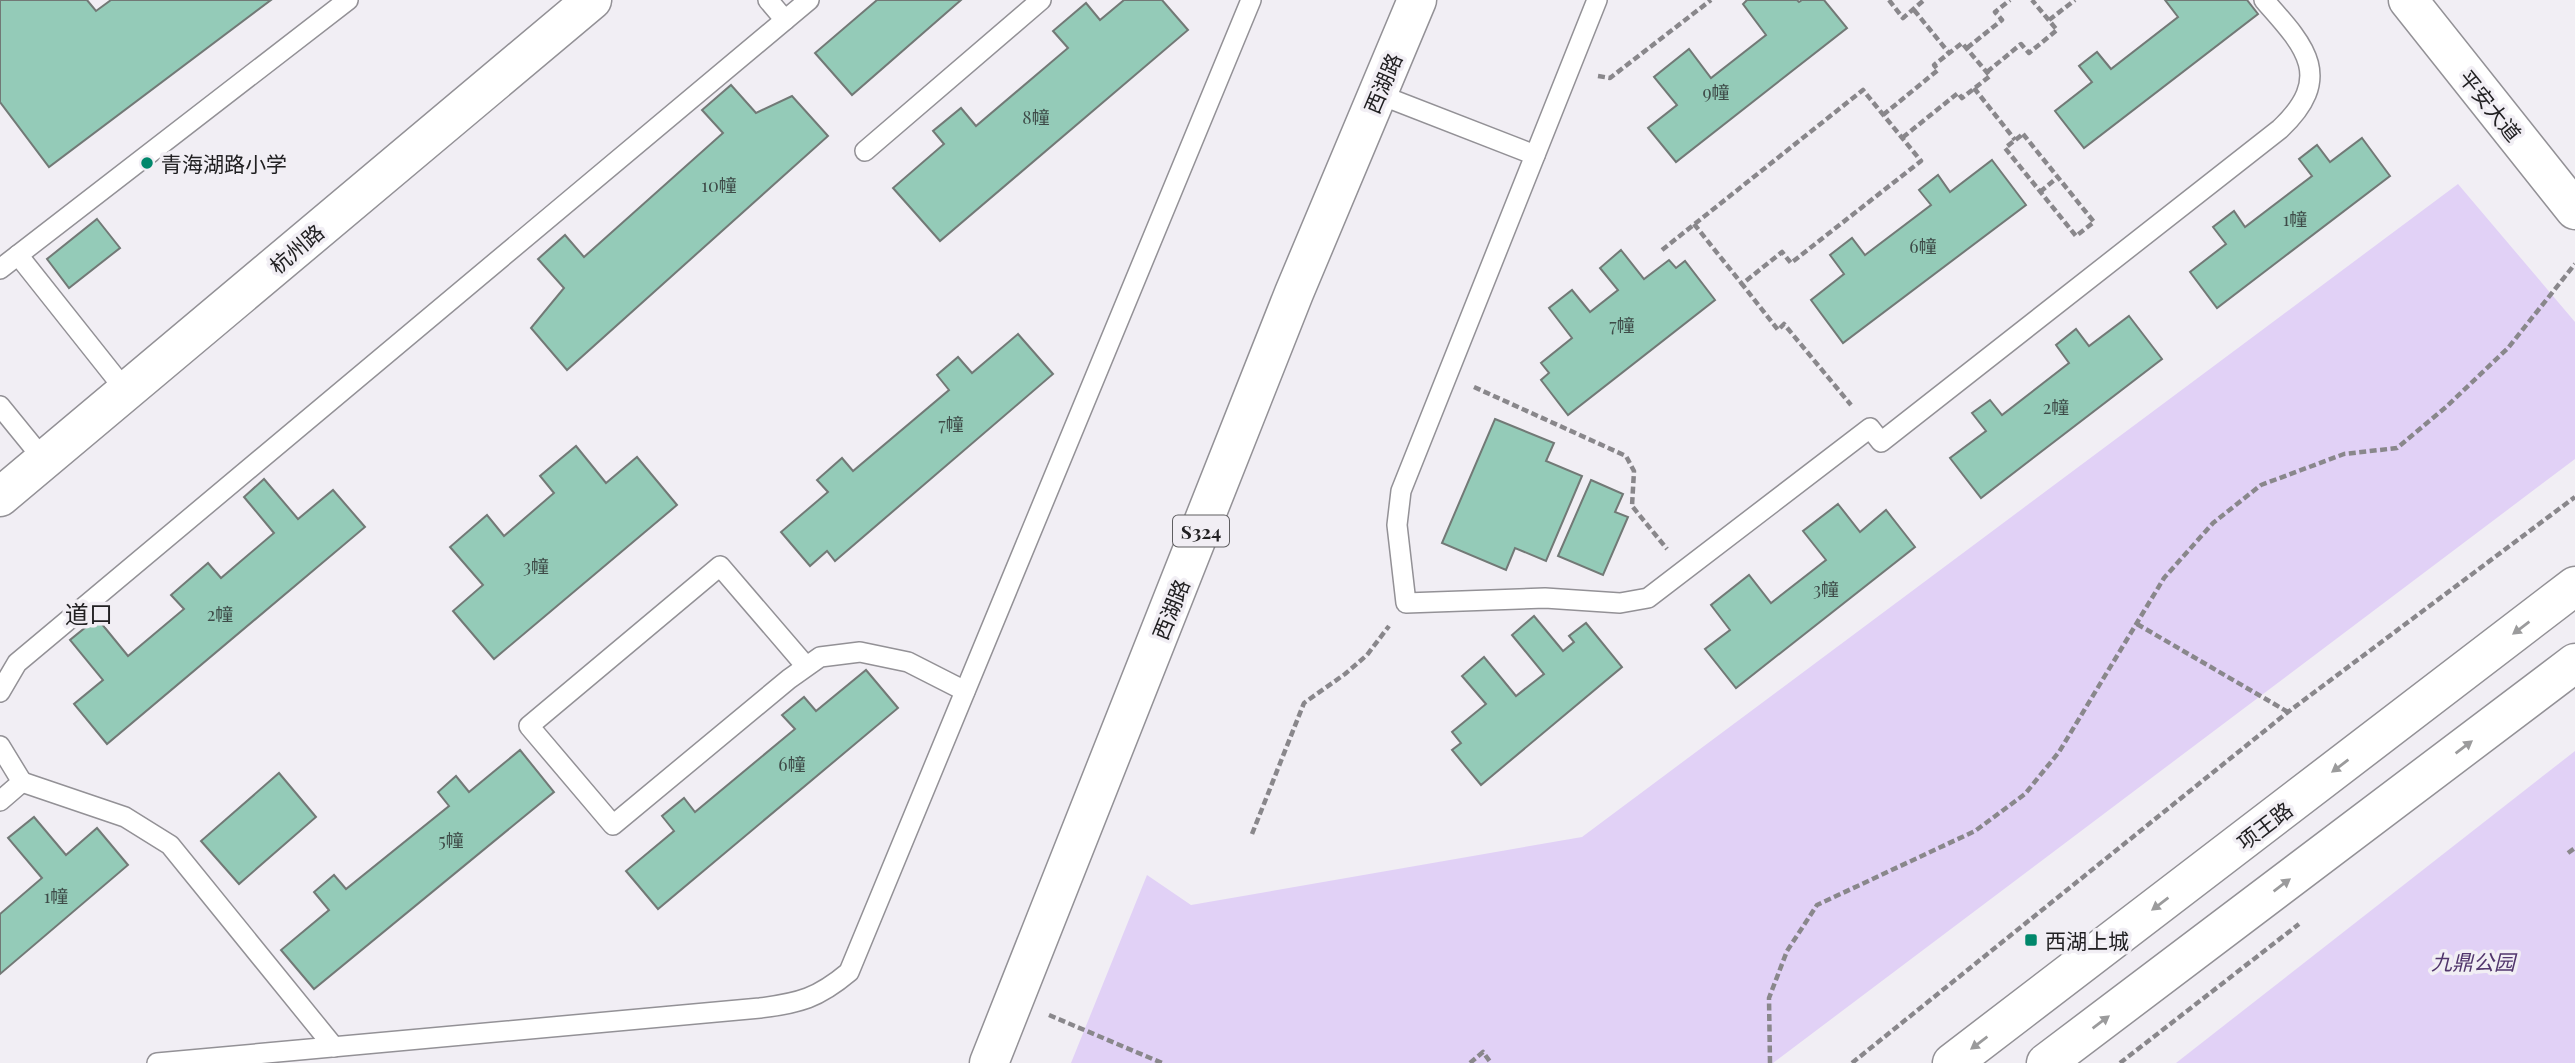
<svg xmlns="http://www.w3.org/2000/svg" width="2575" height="1063" viewBox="0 0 2575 1063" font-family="'Playfair Display','Noto Sans SC',serif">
	<rect width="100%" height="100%" fill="#f1eef4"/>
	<g fill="#e1d1f6">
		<path d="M2458 184 2575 322V459L1773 1063H1071L1147 875 1191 905 1582 837Z"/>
		<path d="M2575 751V1063H2176Z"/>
	</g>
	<g fill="#94cbb8" stroke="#727976" stroke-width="2">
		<path d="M0 0H87L96 11 111 0H271L49 167 0 102Z"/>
		<path d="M877 0H961L852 95 815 53Z"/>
		<path d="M1124 0H1162L1188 30 940 241 893 188 944 144 933 131 961 108 976 126 1068 48 1053 31 1086 3 1100 20Z"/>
		<path d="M1747 0H1797L1799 2 1802 0H1824L1847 28 1676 162 1648 128 1677 105 1654 77 1689 49 1711 78 1766 35 1743 4Z"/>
		<path d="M2165 0H2247L2258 14 2084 148 2055 111 2092 82 2079 66 2097 52 2111 69 2178 17Z"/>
		<path d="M731 85 756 113 792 96 828 136 567 370 531 328 564 288 538 259 565 235 584 257 723 133 702 110Z"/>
		<path d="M2362 138 2390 176 2217 308 2190 272 2226 244 2213 227 2234 211 2245 227 2312 176 2299 159 2317 145 2330 162Z"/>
		<path d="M1992 160 2026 205 1843 343 1811 300 1844 274 1830 255 1852 238 1865 255 1931 205 1919 190 1938 175 1950 192Z"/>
		<path d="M97 219 120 248 69 288 47 259Z"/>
		<path d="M1621 250 1644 279 1669 260 1676 268 1685 261 1715 300 1568 415 1541 380 1549 373 1541 363 1572 338 1549 308 1572 290 1590 312 1618 290 1600 268Z"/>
		<path d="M2129 316 2162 359 1981 498 1950 458 1986 431 1972 413 1990 400 2002 415 2069 363 2056 345 2076 329 2089 346Z"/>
		<path d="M1018 334 1053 374 835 561 827 551 810 566 781 532 828 492 817 480 842 458 853 471 949 390 937 375 958 357 972 373Z"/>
		<path d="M1495 419 1554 443 1546 461 1582 476 1546 561 1515 548 1506 570 1442 543Z"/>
		<path d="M576 446 606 483 637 457 677 505 494 659 453 611 483 585 450 547 487 515 504 536 554 493 540 476Z"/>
		<path d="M264 479 298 519 333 490 365 527 107 744 74 704 103 680 70 640 97 618 128 656 184 609 171 595 208 563 221 578 274 533 244 497Z"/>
		<path d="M1591 480 1623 494 1615 512 1628 517 1603 575 1558 556Z"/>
		<path d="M1838 504 1860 532 1886 510 1915 547 1736 688 1705 649 1730 630 1711 605 1749 575 1771 603 1826 560 1803 531Z"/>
		<path d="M1534 616 1563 651 1574 642 1569 636 1586 623 1622 667 1481 785 1452 750 1461 743 1452 732 1486 704 1462 676 1484 657 1516 696 1544 674 1512 635Z"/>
		<path d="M866 670 898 708 658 909 626 871 674 831 662 816 684 798 695 812 795 729 782 715 804 697 816 711Z"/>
		<path d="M520 750 554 792 314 989 281 950 329 910 314 892 334 875 346 889 449 806 438 792 456 776 469 792Z"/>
		<path d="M279 773 316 817 239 884 201 841Z"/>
		<path d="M34 817 66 855 97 828 128 865 0 974V914L42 878 8 838Z"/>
	</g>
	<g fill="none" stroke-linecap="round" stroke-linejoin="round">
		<defs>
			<g id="service">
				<path d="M768 0 785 20"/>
				<path d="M1597 0 1401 491 1397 525 1406 603 1545 598 1620 603 1648 598 1870 428 1881 442 2280 129C2335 77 2305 46 2264 0"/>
				<path d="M1378 94 1535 155"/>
				<path d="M865 151 1041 0"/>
				<path d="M18 255 126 391"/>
				<path d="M0 269 348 0"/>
				<path d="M0 406 44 460"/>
				<path d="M805 665 720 566 529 726 613 825 789 679 820 657 860 652 908 662 965 691"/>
				<path d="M0 692 17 663 809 0"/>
				<path d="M0 746 22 782 0 801"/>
				<path d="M22 782 125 817 170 845 334 1047"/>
				<path d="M157 1063 760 1008C800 1003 818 998 849 972L1251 0"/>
			</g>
			<g id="tertiary">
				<path d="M2408 0 2575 210"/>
				<path d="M0 497 592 0"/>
			</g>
			<g id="secondary">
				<path d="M1952 1063 2575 586"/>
				<path d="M2046 1063 2575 663"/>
			</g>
			<path id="primary" d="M989 1063 1294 293 1417 0"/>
		</defs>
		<use href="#service" stroke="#939196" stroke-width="22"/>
		<use href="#tertiary" stroke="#939196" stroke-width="41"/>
		<use href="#secondary" stroke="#939196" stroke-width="41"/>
		<use href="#primary" stroke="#939196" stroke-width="41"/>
		<g stroke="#89878b" stroke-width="4.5" stroke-dasharray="7 3.5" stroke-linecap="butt">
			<path d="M1889 0 1903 18 1924 0"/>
			<path d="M1914 10 1949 53"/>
			<path d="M2049 20 2075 0"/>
			<path d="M1967 48 2002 20 1995 12 2010 0"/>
			<path d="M1987 72 2021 44 2029 53 2057 30 2032 0"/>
			<path d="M1598 76 1610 78 1711 0"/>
			<path d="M1974 88 2015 140"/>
			<path d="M1883 115 1938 70 1934 65 1962 43 1990 76 1962 98 1958 93 1902 138"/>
			<path d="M2023 134 2094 222 2076 236 2005 148Z"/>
			<path d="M2040 192 2058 177"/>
			<path d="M1694 224 1742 284"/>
			<path d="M1662 250 1863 90 1921 161 1791 263 1782 252 1742 284 1778 330 1784 324 1851 405"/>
			<path d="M1474 387 1626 456 1634 471 1632 506 1667 549"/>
			<path d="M2137 624 2288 712"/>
			<path d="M1252 834 1304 703 1345 674 1367 655 1389 626"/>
			<path d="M2568 853 2575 848"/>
			<path d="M1049 1015 1162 1063"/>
			<path d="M1470 1063 1483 1052 1491 1063"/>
			<path d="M1770 1063 1769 998 1787 951 1817 905 1975 831 2025 794 2059 752 2164 578 2213 523 2261 485 2344 454 2397 448 2446 407 2508 348 2575 264"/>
			<path d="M1852 1063 2288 712 2575 497"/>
			<path d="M2120 1063 2299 924"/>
		</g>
		<use href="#service" stroke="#fff" stroke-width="19"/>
		<use href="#tertiary" stroke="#fff" stroke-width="38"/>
		<use href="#secondary" stroke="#fff" stroke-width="38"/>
		<use href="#primary" stroke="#fff" stroke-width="38"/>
	</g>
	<defs><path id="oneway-solid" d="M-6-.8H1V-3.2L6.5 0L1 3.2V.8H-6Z" transform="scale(1.75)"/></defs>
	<g fill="#9b9b9c">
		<use href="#oneway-solid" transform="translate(2521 628) rotate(143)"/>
		<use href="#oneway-solid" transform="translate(2464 747) rotate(-37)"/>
		<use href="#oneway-solid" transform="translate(2340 766) rotate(143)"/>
		<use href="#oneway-solid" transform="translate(2282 885) rotate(-37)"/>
		<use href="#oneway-solid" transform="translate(2160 904) rotate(143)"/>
		<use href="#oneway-solid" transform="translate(2101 1022) rotate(-37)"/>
		<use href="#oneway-solid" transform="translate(1979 1043) rotate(143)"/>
	</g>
	<g fill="#00876b" stroke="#f1eef4" stroke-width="2.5">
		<circle cx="147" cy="163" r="7"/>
		<rect x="2024" y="933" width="14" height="14" rx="3.5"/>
	</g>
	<g text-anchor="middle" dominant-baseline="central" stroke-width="7" stroke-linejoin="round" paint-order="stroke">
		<g font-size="18" fill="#3e4b48">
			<text x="1716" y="92">9幢</text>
			<text x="1036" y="117">8幢</text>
			<text x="719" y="185">10幢</text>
			<text x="2295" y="219">1幢</text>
			<text x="1923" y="246">6幢</text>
			<text x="1622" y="325">7幢</text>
			<text x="2056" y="407">2幢</text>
			<text x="951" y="424">7幢</text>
			<text x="536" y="566">3幢</text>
			<text x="1826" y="589">3幢</text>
			<text x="220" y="614">2幢</text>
			<text x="792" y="764">6幢</text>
			<text x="451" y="840">5幢</text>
			<text x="56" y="896">1幢</text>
		</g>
		<rect fill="#f1eef4" stroke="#5f5e61" stroke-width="2" x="1173" y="515.5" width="56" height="31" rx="5"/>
		<g font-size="19" font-weight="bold" fill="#212022">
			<text x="1201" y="531">S324</text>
		</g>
		<g font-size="21" fill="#212022" stroke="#f1eef4">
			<text transform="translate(1382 83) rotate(-67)">西湖路</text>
			<text transform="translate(2491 105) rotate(51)">平安大道</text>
			<text transform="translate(296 248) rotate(-40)">杭州路</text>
			<text transform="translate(1170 609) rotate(-68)">西湖路</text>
			<text transform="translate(2264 825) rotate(-37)">项王路</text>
		</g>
		<g font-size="21" fill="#212022" stroke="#f1eef4" text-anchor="start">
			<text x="161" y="163">青海湖路小学</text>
			<text x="2045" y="940">西湖上城</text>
		</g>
		<g font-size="21" font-style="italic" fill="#51366c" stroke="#f1eef4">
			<text x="2473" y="961">九鼎公园</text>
		</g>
		<g font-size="24" fill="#212022" stroke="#f1eef4">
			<text x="89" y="613">道口</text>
		</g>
	</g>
</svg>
